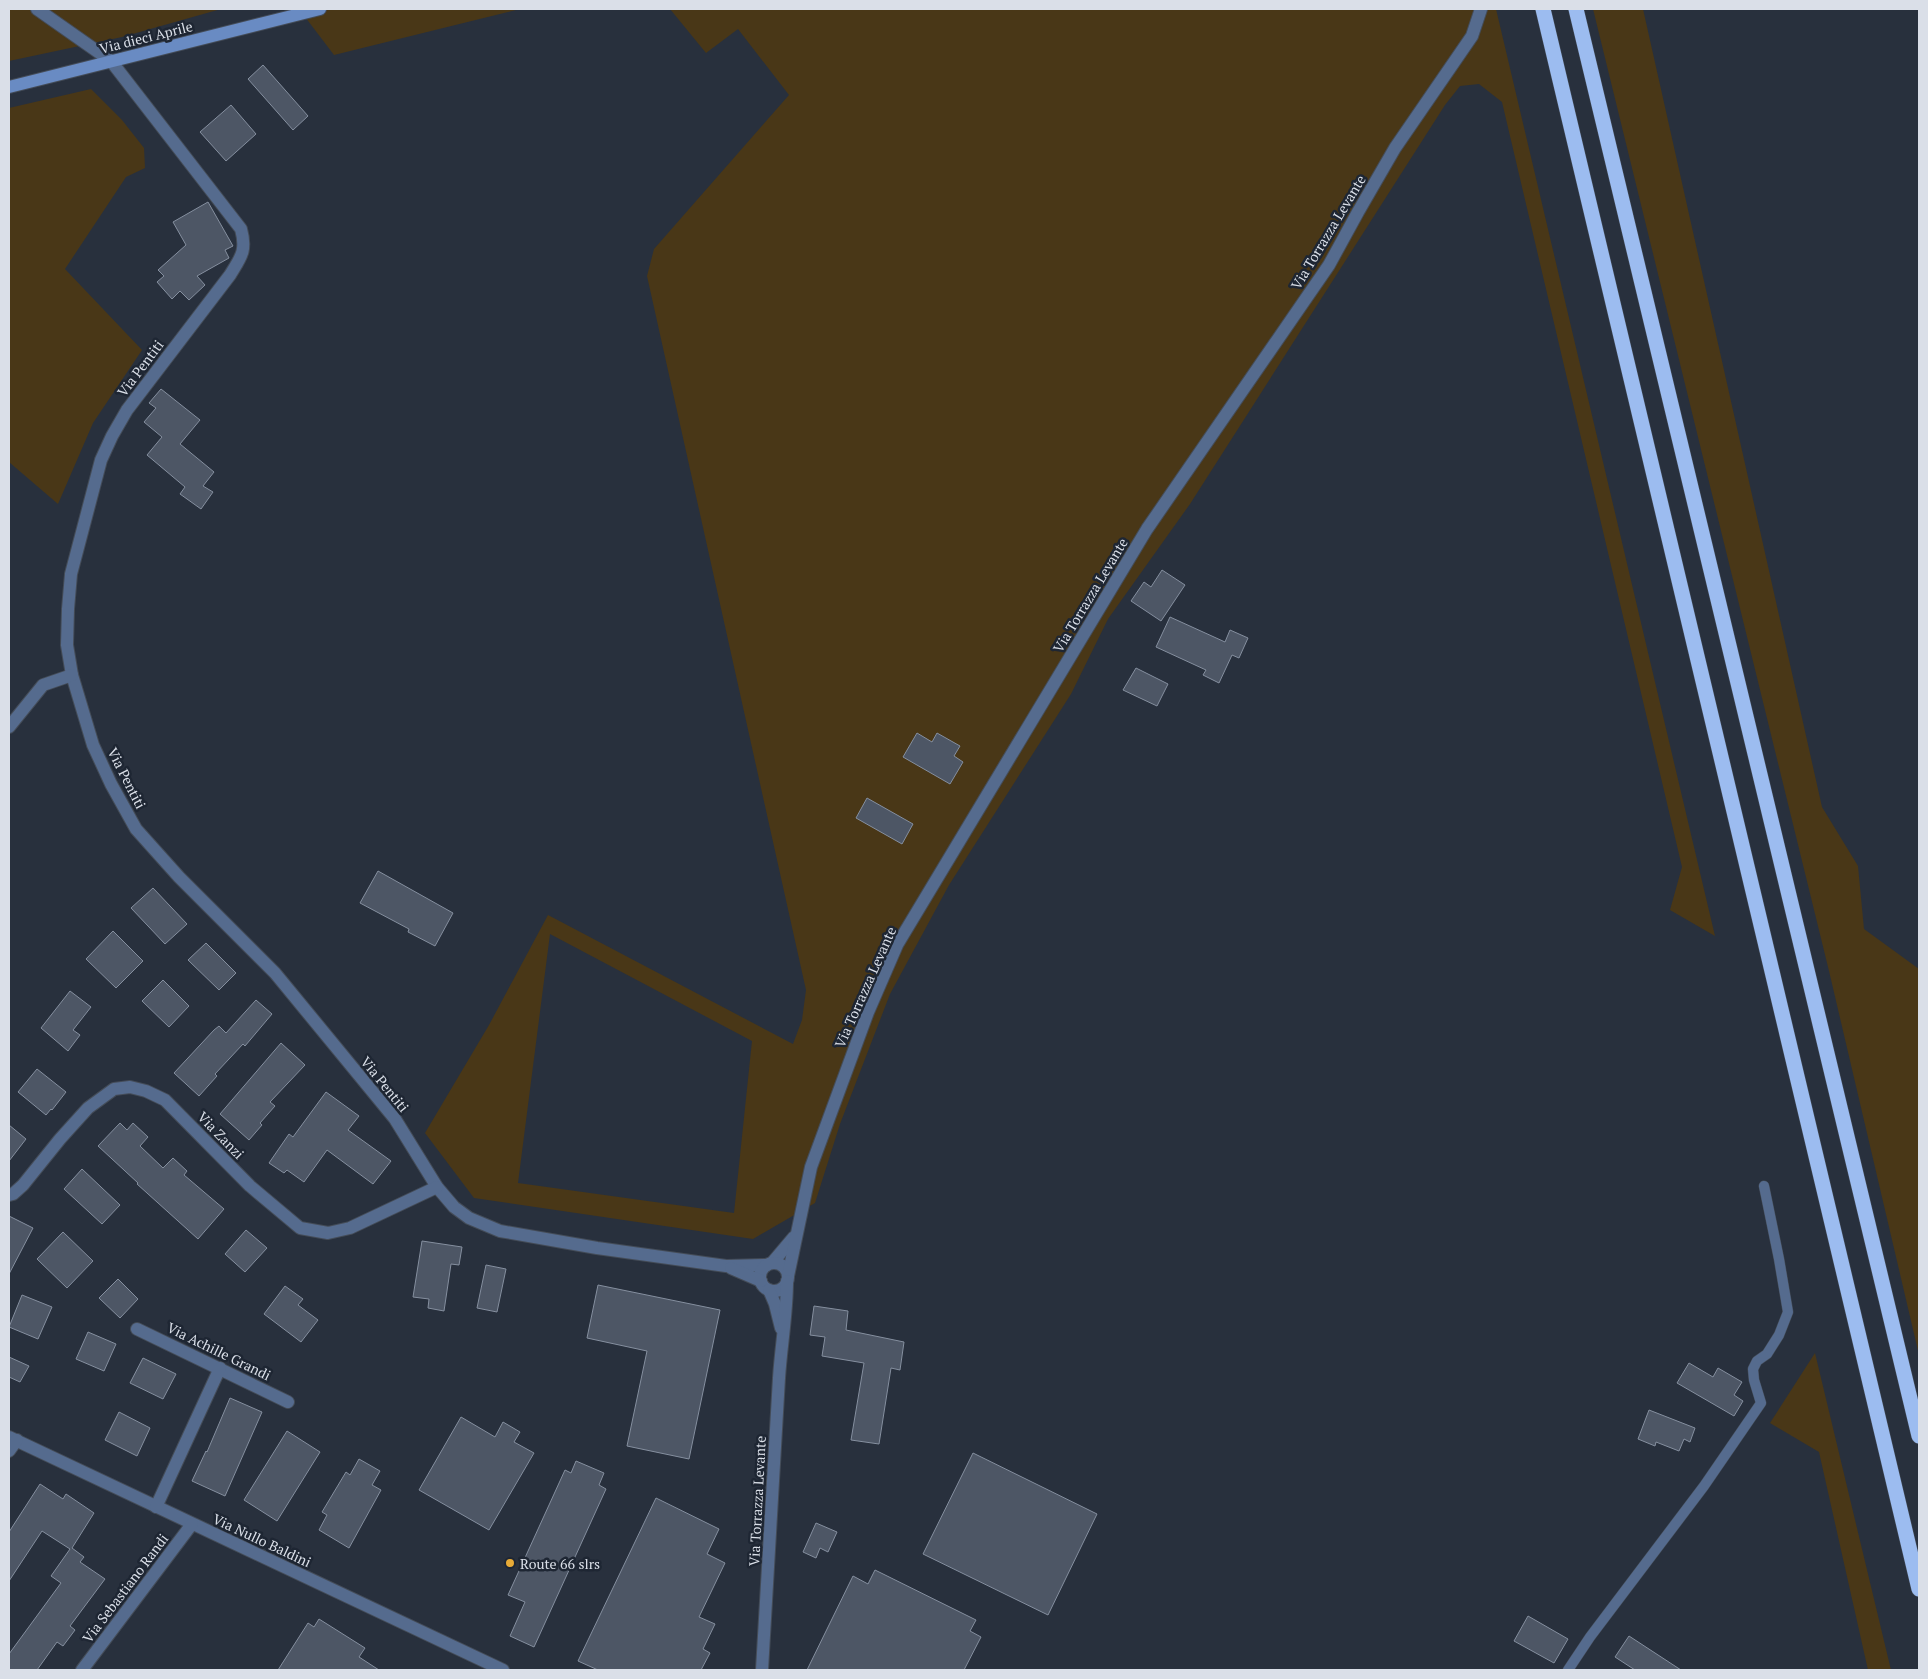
<svg xmlns="http://www.w3.org/2000/svg" width="1928" height="1679" viewBox="0 0 1928 1679" font-family="'PT Serif',serif">
	<rect width="100%" height="100%" fill="#28303d"/>
	<g fill="#493717" fill-rule="evenodd">
		<path d="M9 9H221L122 37 9 61Z"/>
		<path d="M299 9H520L334 55Z"/>
		<path d="M670 9H1496L1715 936 1670 910 1682 867 1502 102 1479 84 1460 86 1445 105 1190 504 1108 619 1071 694 949 885 890 994 840 1124 815 1203 753 1239 474 1198 425 1133 489 1025 548 915 793 1044 802 1020 806 990 647 276 654 249 789 95 738 29 706 53ZM550 934 752 1041 734 1213 518 1183Z"/>
		<path d="M1593 9H1643L1822 807 1858 866 1864 929 1919 969V1355L1829 971Z"/>
		<path d="M91 89 122 120 144 148 145 168 126 177 65 269 142 350 93 423 58 504 9 462V108Z"/>
		<path d="M1815 1353 1891 1670H1868L1819 1452 1770 1423Z"/>
	</g>
	<g fill="#4d5665" stroke="#858f9f">
		<path d="M263 65 308 116 293 130 248 79Z"/>
		<path d="M231 105 256 134 226 161 200 132Z"/>
		<path d="M208 202 233 246 225 250 229 258 197 276 205 285 189 300 180 291 172 299 157 282 164 276 158 270 186 245 173 222Z"/>
		<path d="M161 389 200 420 180 444 214 472 203 486 213 492 201 509 180 494 185 487 147 455 162 437 144 422 156 408 149 403Z"/>
		<path d="M1162 570 1185 585 1161 621 1131 601 1144 582 1151 587Z"/>
		<path d="M1170 617 1225 642 1230 630 1248 638 1239 658 1232 655 1219 683 1203 675 1206 670 1156 647Z"/>
		<path d="M1136 668 1168 684 1157 706 1123 690Z"/>
		<path d="M917 733 932 742 937 733 960 746 954 756 963 762 950 784 903 757Z"/>
		<path d="M867 798 913 824 902 844 856 818Z"/>
		<path d="M378 871 453 913 435 946 408 932 409 929 360 903Z"/>
		<path d="M153 888 187 924 165 944 131 908Z"/>
		<path d="M113 931 143 961 116 988 86 959Z"/>
		<path d="M206 943 236 973 219 990 188 960Z"/>
		<path d="M163 980 189 1006 169 1027 142 1001Z"/>
		<path d="M70 991 91 1007 73 1030 80 1035 68 1051 41 1028Z"/>
		<path d="M256 1000 272 1014 245 1046 243 1044 215 1074 217 1076 199 1096 174 1073 214 1030 219 1026 226 1033Z"/>
		<path d="M281 1043 305 1065 270 1102 275 1106 260 1123 262 1125 249 1140 220 1114Z"/>
		<path d="M37 1069 66 1092 52 1110 51 1109 46 1115 18 1092Z"/>
		<path d="M326 1092 359 1116 348 1130 391 1161 373 1184 327 1150 304 1182 287 1170 284 1173 269 1163 289 1134 293 1137Z"/>
		<path d="M120 1123 127 1130 133 1123 148 1137 140 1146 163 1168 173 1158 187 1171 184 1175 224 1209 198 1239 137 1184 138 1183 98 1146Z"/>
		<path d="M9 1125 26 1139 9 1161Z"/>
		<path d="M82 1169 120 1205 102 1224 64 1189Z"/>
		<path d="M9 1216 33 1228 9 1274Z"/>
		<path d="M246 1230 267 1248 245 1272 225 1254Z"/>
		<path d="M63 1232 93 1261 67 1288 37 1259Z"/>
		<path d="M422 1241 462 1247 459 1265 451 1264 444 1311 428 1308 429 1299 413 1297Z"/>
		<path d="M486 1265 506 1269 497 1312 477 1308Z"/>
		<path d="M118 1279 138 1299 120 1318 99 1298Z"/>
		<path d="M598 1285 720 1310 689 1459 627 1446 647 1351 587 1338Z"/>
		<path d="M285 1286 303 1299 298 1305 318 1320 301 1342 264 1314Z"/>
		<path d="M22 1295 52 1307 38 1339 9 1327Z"/>
		<path d="M814 1306 848 1311 846 1330 904 1342 900 1370 891 1368 879 1444 851 1440 864 1363 822 1356 825 1337 810 1335Z"/>
		<path d="M88 1332 116 1344 104 1371 76 1359Z"/>
		<path d="M9 1357 29 1366 20 1382 9 1377Z"/>
		<path d="M143 1358 176 1374 163 1399 130 1383Z"/>
		<path d="M1689 1363 1713 1377 1718 1368 1742 1382 1734 1395 1743 1401 1734 1416 1677 1383Z"/>
		<path d="M230 1398 262 1412 225 1496 192 1481 206 1451 207 1452Z"/>
		<path d="M1649 1410 1695 1428 1690 1442 1684 1439 1679 1451 1656 1442 1655 1446 1638 1439Z"/>
		<path d="M119 1412 150 1428 137 1456 105 1440Z"/>
		<path d="M461 1417 495 1437 503 1422 520 1432 514 1442 534 1453 489 1530 419 1490Z"/>
		<path d="M287 1431 320 1452 277 1521 244 1500Z"/>
		<path d="M973 1453 1097 1514 1048 1615 923 1554Z"/>
		<path d="M359 1459 380 1471 372 1485 381 1490 349 1548 319 1530 327 1515 322 1512 346 1472 350 1475Z"/>
		<path d="M576 1461 604 1473 599 1485 606 1489 534 1647 510 1636 525 1602 508 1595 565 1470 571 1473Z"/>
		<path d="M40 1484 63 1499 66 1494 94 1513 72 1548 84 1557 80 1562 105 1579 70 1626 75 1630 63 1646 57 1642 37 1670H9V1654L61 1583 51 1576 70 1549 42 1531 9 1581V1532Z"/>
		<path d="M656 1498 719 1529 707 1554 725 1563 699 1617 715 1624 703 1649 710 1653 701 1670H598L578 1661Z"/>
		<path d="M816 1523 837 1532 828 1552 820 1548 816 1558 803 1552Z"/>
		<path d="M875 1570 976 1620 970 1631 981 1637 964 1670H807L853 1576 868 1584Z"/>
		<path d="M1528 1616 1568 1639 1554 1663 1514 1641Z"/>
		<path d="M319 1619 365 1648 359 1657 379 1670H278L308 1623 314 1627Z"/>
		<path d="M1629 1636 1681 1670H1635L1615 1657Z"/>
	</g>
	<g fill="none" stroke-linecap="round" stroke-linejoin="round">
		<defs>
			<path id="service" d="M1568 1670 1590 1637 1704 1486 1761 1403 1754 1380 1753 1369 1757 1361 1767 1354 1779 1335 1788 1312 1779 1259 1764 1186"/>
			<g id="minor">
				<path d="M37 9 111 61 241 229C247 251 241 257 230 275L127 410 112 436 101 460 71 574 68 609 67 645 72 675 93 745 111 784 136 829 179 877 275 973 395 1119 437 1187 454 1207 469 1218 500 1231 597 1248 726 1266 767 1265"/>
				<path d="M9 727 43 685 72 675"/>
				<path d="M9 1195 13 1194 23 1185 60 1139 88 1108 114 1089 130 1087 146 1091 165 1100 250 1186 300 1228 328 1233 350 1228 437 1187"/>
				<path d="M772 1263 794 1237"/>
				<circle cx="774" cy="1277" r="14"/>
				<path d="M731 1268 761 1281"/>
				<path d="M788 1276 811 1167 868 1012 897 945 1147 529 1329 265 1358 212 1395 148 1472 36 1481 9"/>
				<path d="M769 1290 775 1304 781 1328"/>
				<path d="M137 1329 288 1402"/>
				<path d="M9 1437 503 1670"/>
				<path d="M9 1451 17 1440"/>
				<path d="M156 1507 220 1368"/>
				<path d="M82 1670 192 1524"/>
				<path d="M762 1670 779 1378C781 1346 787 1314 787 1281"/>
			</g>
			<path id="secondary" d="M9 87 320 9"/>
			<g id="motorway">
				<path d="M1543 9 1919 1589"/>
				<path d="M1576 9 1919 1436"/>
			</g>
		</defs>
		<use href="#service" stroke="#444c58" stroke-width="11"/>
		<use href="#minor" stroke="#444c58" stroke-width="14"/>
		<use href="#secondary" stroke="#444c58" stroke-width="14"/>
		<use href="#motorway" stroke="#444c58" stroke-width="16"/>
		<use href="#service" stroke="#556b8e" stroke-width="10"/>
		<use href="#minor" stroke="#556b8e" stroke-width="12"/>
		<use href="#secondary" stroke="#698bc3" stroke-width="12"/>
		<use href="#motorway" stroke="#9cbcf0" stroke-width="15"/>
	</g>
	<circle fill="#e8ab37" stroke="#1e2633" stroke-width="2" cx="510" cy="1563" r="5"/>
	<g text-anchor="middle" dominant-baseline="central" stroke-width="5" stroke-linejoin="round" paint-order="stroke">
		<g font-size="14" fill="#dadfe8" stroke="#1e2633">
			<text transform="translate(146 37) rotate(-14)">Via dieci Aprile</text>
			<text transform="translate(1328 232) rotate(-59)">Via Torrazza Levante</text>
			<text transform="translate(140 368) rotate(-53)">Via Pentiti</text>
			<text transform="translate(1090 595) rotate(-59)">Via Torrazza Levante</text>
			<text transform="translate(127 778) rotate(63)">Via Pentiti</text>
			<text transform="translate(865 987) rotate(-66)">Via Torrazza Levante</text>
			<text transform="translate(385 1084) rotate(51)">Via Pentiti</text>
			<text transform="translate(221 1135) rotate(46)">Via Zanzi</text>
			<text transform="translate(219 1351) rotate(26)">Via Achille Grandi</text>
			<text transform="translate(757 1501) rotate(-87)">Via Torrazza Levante</text>
			<text transform="translate(262 1540) rotate(25)">Via Nullo Baldini</text>
			<text transform="translate(125 1588) rotate(-53)">Via Sebastiano Randi</text>
		</g>
		<g font-size="14" fill="#dadfe8" stroke="#1e2633" text-anchor="start">
			<text x="520" y="1563">Route 66 slrs</text>
		</g>
	</g>
	<rect width="1928" height="1679" fill="none" stroke="#dadfe8" stroke-width="20"/>
</svg>
